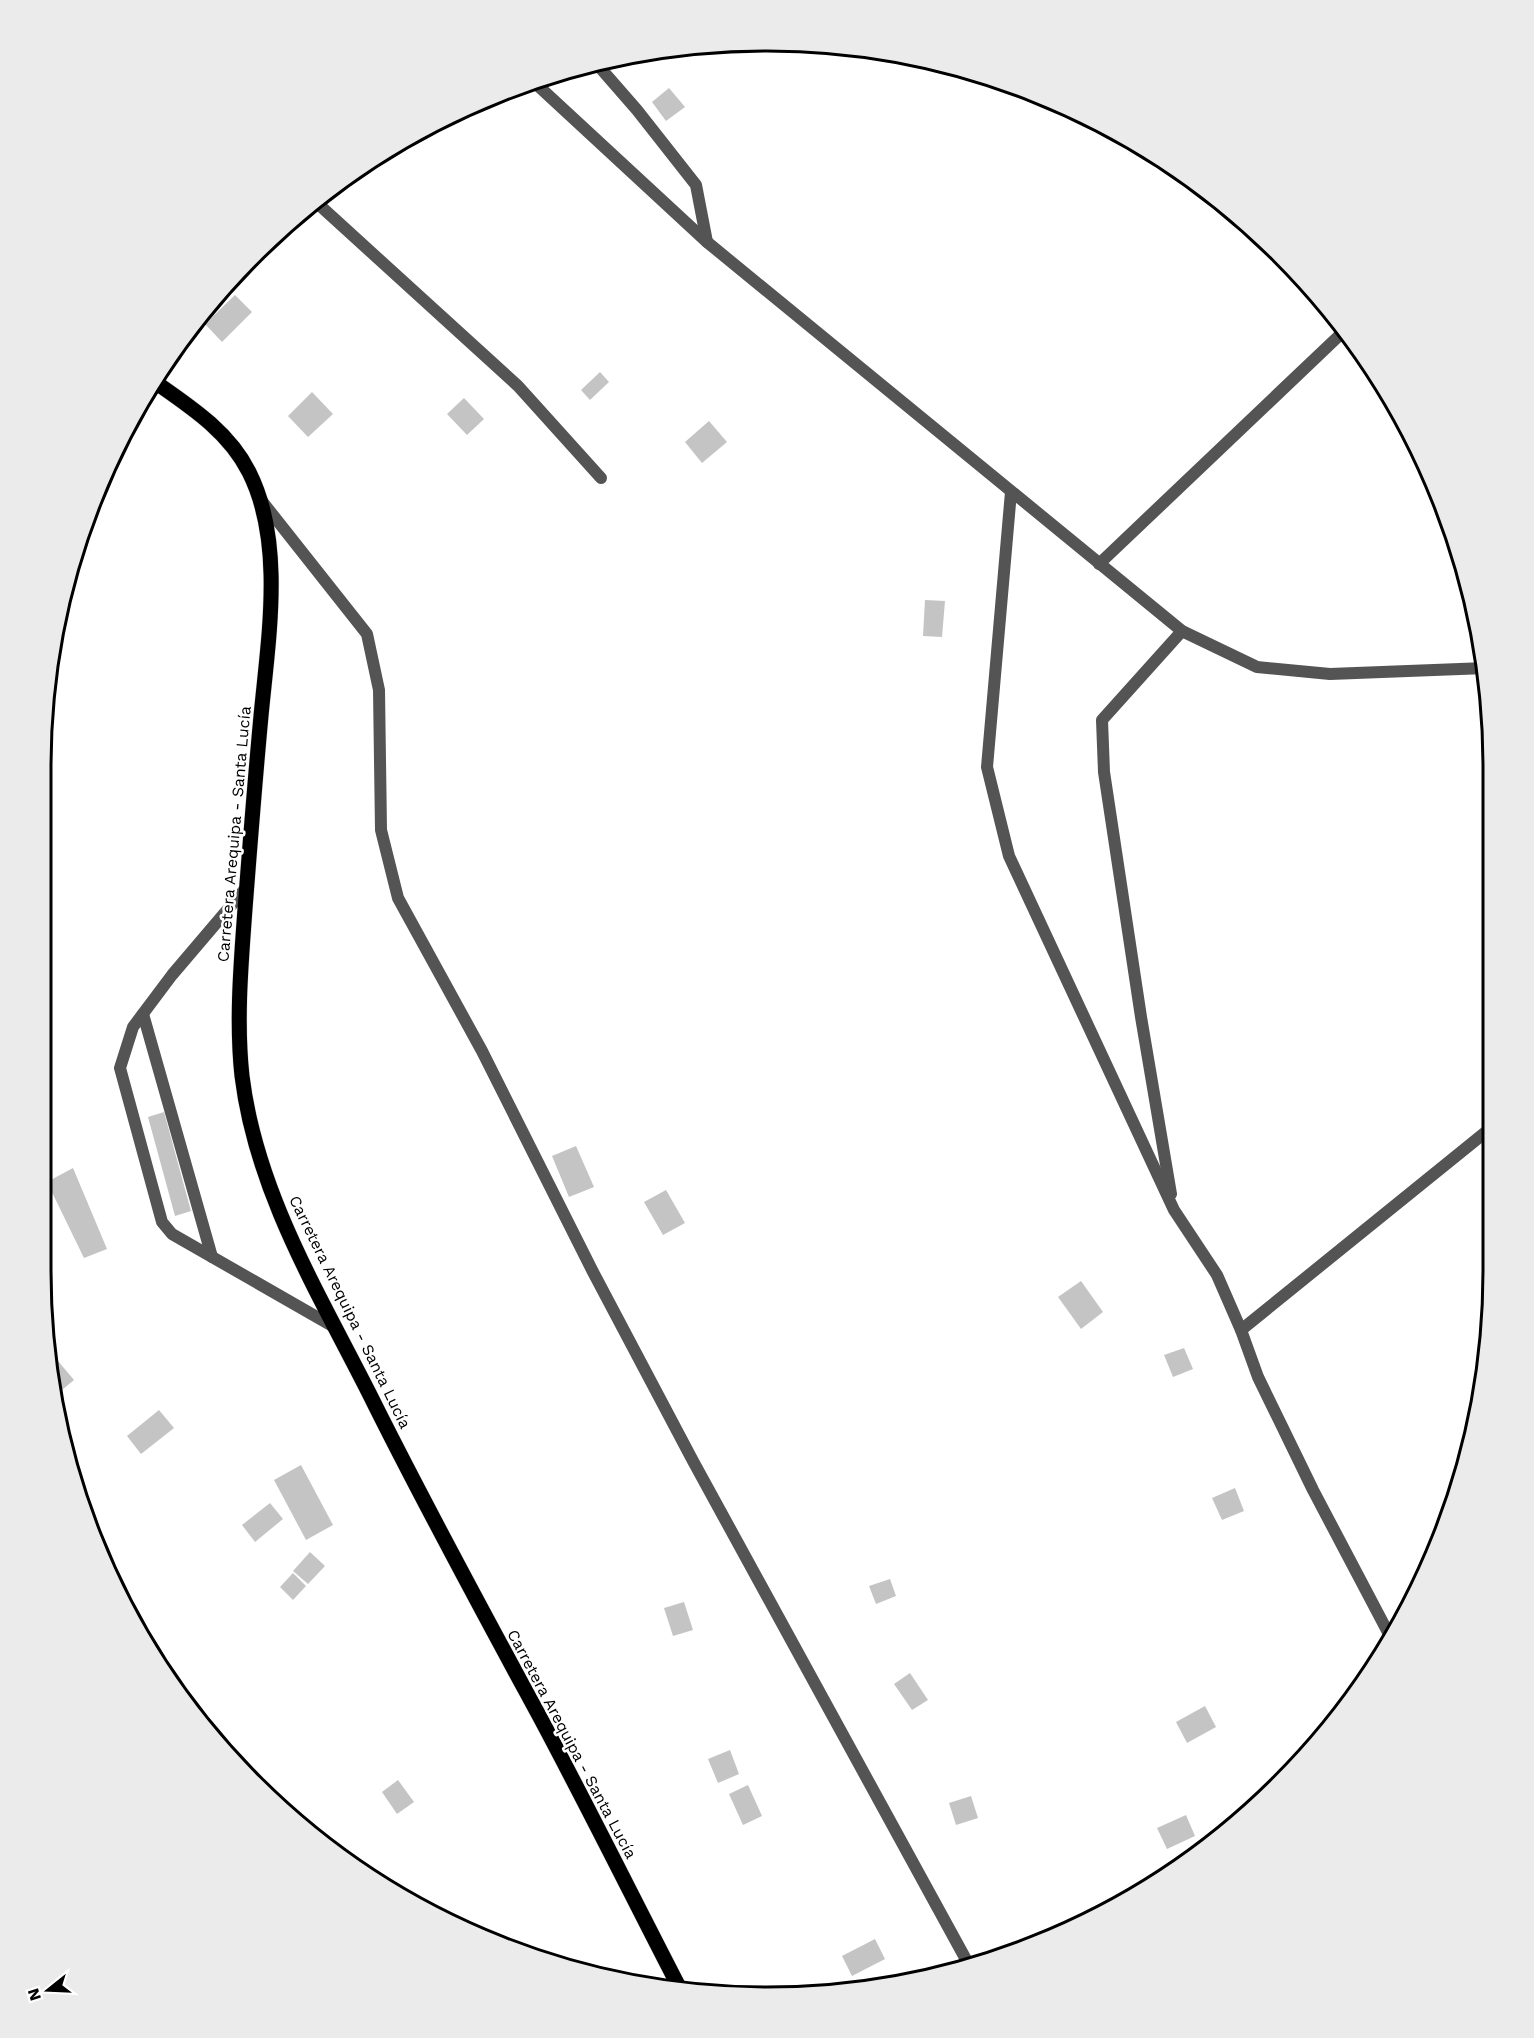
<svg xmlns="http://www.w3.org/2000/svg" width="1534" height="2038" viewBox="0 0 1534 2038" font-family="'Work Sans',sans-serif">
	<rect width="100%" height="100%" fill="#fff"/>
	<g fill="#c4c4c4">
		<path d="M669 88 685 107 666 121 652 102Z"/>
		<path d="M235 295 252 312 222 342 205 324Z"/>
		<path d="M600 372 609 382 590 400 581 390Z"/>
		<path d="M312 392 333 414 308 437 288 416Z"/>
		<path d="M464 398 484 419 467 435 447 414Z"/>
		<path d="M709 421 727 442 702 463 685 442Z"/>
		<path d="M925 600 945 601 942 637 923 636Z"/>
		<path d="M164 1112 191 1211 175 1216 148 1117Z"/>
		<path d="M576 1146 594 1187 569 1197 552 1156Z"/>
		<path d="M73 1168 107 1249 84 1258 47 1182Z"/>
		<path d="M666 1190 685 1223 663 1235 644 1202Z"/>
		<path d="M1081 1281 1103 1312 1081 1329 1058 1297Z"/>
		<path d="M1184 1348 1193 1369 1173 1377 1164 1355Z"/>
		<path d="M58 1361 74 1380 57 1394 53 1365Z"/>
		<path d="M159 1410 174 1428 141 1454 127 1436Z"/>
		<path d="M301 1465 333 1525 306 1540 274 1480Z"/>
		<path d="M1235 1488 1244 1511 1222 1520 1212 1498Z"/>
		<path d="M270 1503 283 1519 255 1542 242 1525Z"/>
		<path d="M310 1552 325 1566 308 1584 293 1571Z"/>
		<path d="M293 1573 306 1586 293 1600 280 1587Z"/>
		<path d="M890 1579 896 1596 876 1604 869 1586Z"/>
		<path d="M684 1602 693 1630 673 1636 664 1608Z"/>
		<path d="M910 1673 928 1700 912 1710 894 1684Z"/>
		<path d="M1205 1706 1216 1727 1187 1743 1176 1722Z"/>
		<path d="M730 1750 739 1774 718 1783 708 1759Z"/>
		<path d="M398 1780 414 1802 397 1814 382 1792Z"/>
		<path d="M748 1785 762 1816 743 1825 729 1794Z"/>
		<path d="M971 1796 978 1818 956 1825 949 1803Z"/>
		<path d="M1186 1815 1195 1836 1167 1849 1157 1828Z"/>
		<path d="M875 1939 885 1959 852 1976 842 1956Z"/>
	</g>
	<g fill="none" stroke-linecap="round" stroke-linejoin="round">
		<defs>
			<path id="primary" d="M155 382C191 407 229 432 249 472 285 543 268 640 261 716 255 780 250 844 245 909 241 964 236 1021 242 1076 256 1191 318 1292 369 1393 424 1504 483 1612 542 1721 589 1809 633 1898 679 1987"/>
		</defs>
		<use href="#primary" stroke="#dbdbdb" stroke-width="16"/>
		<g stroke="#545454" stroke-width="12">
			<path d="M246 888 172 975 133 1027 120 1068 162 1222 172 1234 336 1328"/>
			<path d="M143 1014 212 1257"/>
		</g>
		<g stroke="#545454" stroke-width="12">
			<path d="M596 63 637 110 696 185 707 242"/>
			<path d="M534 82 707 242 1182 631 1257 667 1330 674 1486 668"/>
			<path d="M316 202 518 386 601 478"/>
			<path d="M1011 492 987 767 1009 856 1174 1210 1217 1275 1241 1330 1258 1377 1313 1490 1391 1638"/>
			<path d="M261 500 367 634 379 690 381 830 398 898 482 1051 592 1270 693 1461 969 1965"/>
			<path d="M1099 564 1344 331"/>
			<path d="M1171 1194 1141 1017 1104 772 1102 720 1182 631"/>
			<path d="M1241 1330 1487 1131"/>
		</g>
		<use href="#primary" stroke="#000" stroke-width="15"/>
	</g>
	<g text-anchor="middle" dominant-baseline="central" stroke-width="5" stroke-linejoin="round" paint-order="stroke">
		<g font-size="16" fill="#000" stroke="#fff">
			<text transform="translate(234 834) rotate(-85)">Carretera Arequipa - Santa Lucía</text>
			<text transform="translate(350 1312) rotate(64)">Carretera Arequipa - Santa Lucía</text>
			<text transform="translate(572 1744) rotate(62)">Carretera Arequipa - Santa Lucía</text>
		</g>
	</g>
	<path d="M0 0H1534V2038H0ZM767 51H767A716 716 0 0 1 1483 767V1271A716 716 0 0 1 767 1987H767A716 716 0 0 1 51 1271V767A716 716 0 0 1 767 51Z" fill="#ebebeb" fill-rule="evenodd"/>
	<path fill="none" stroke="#000" stroke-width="3" d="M767 51H767A716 716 0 0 1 1483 767V1271A716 716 0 0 1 767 1987H767A716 716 0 0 1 51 1271V767A716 716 0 0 1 767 51Z"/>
	<g transform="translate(48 1990) rotate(252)" stroke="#ffffff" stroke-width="4.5" paint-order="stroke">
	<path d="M0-4.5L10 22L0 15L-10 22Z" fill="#000000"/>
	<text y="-9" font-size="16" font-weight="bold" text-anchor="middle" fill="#000000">N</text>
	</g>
</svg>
